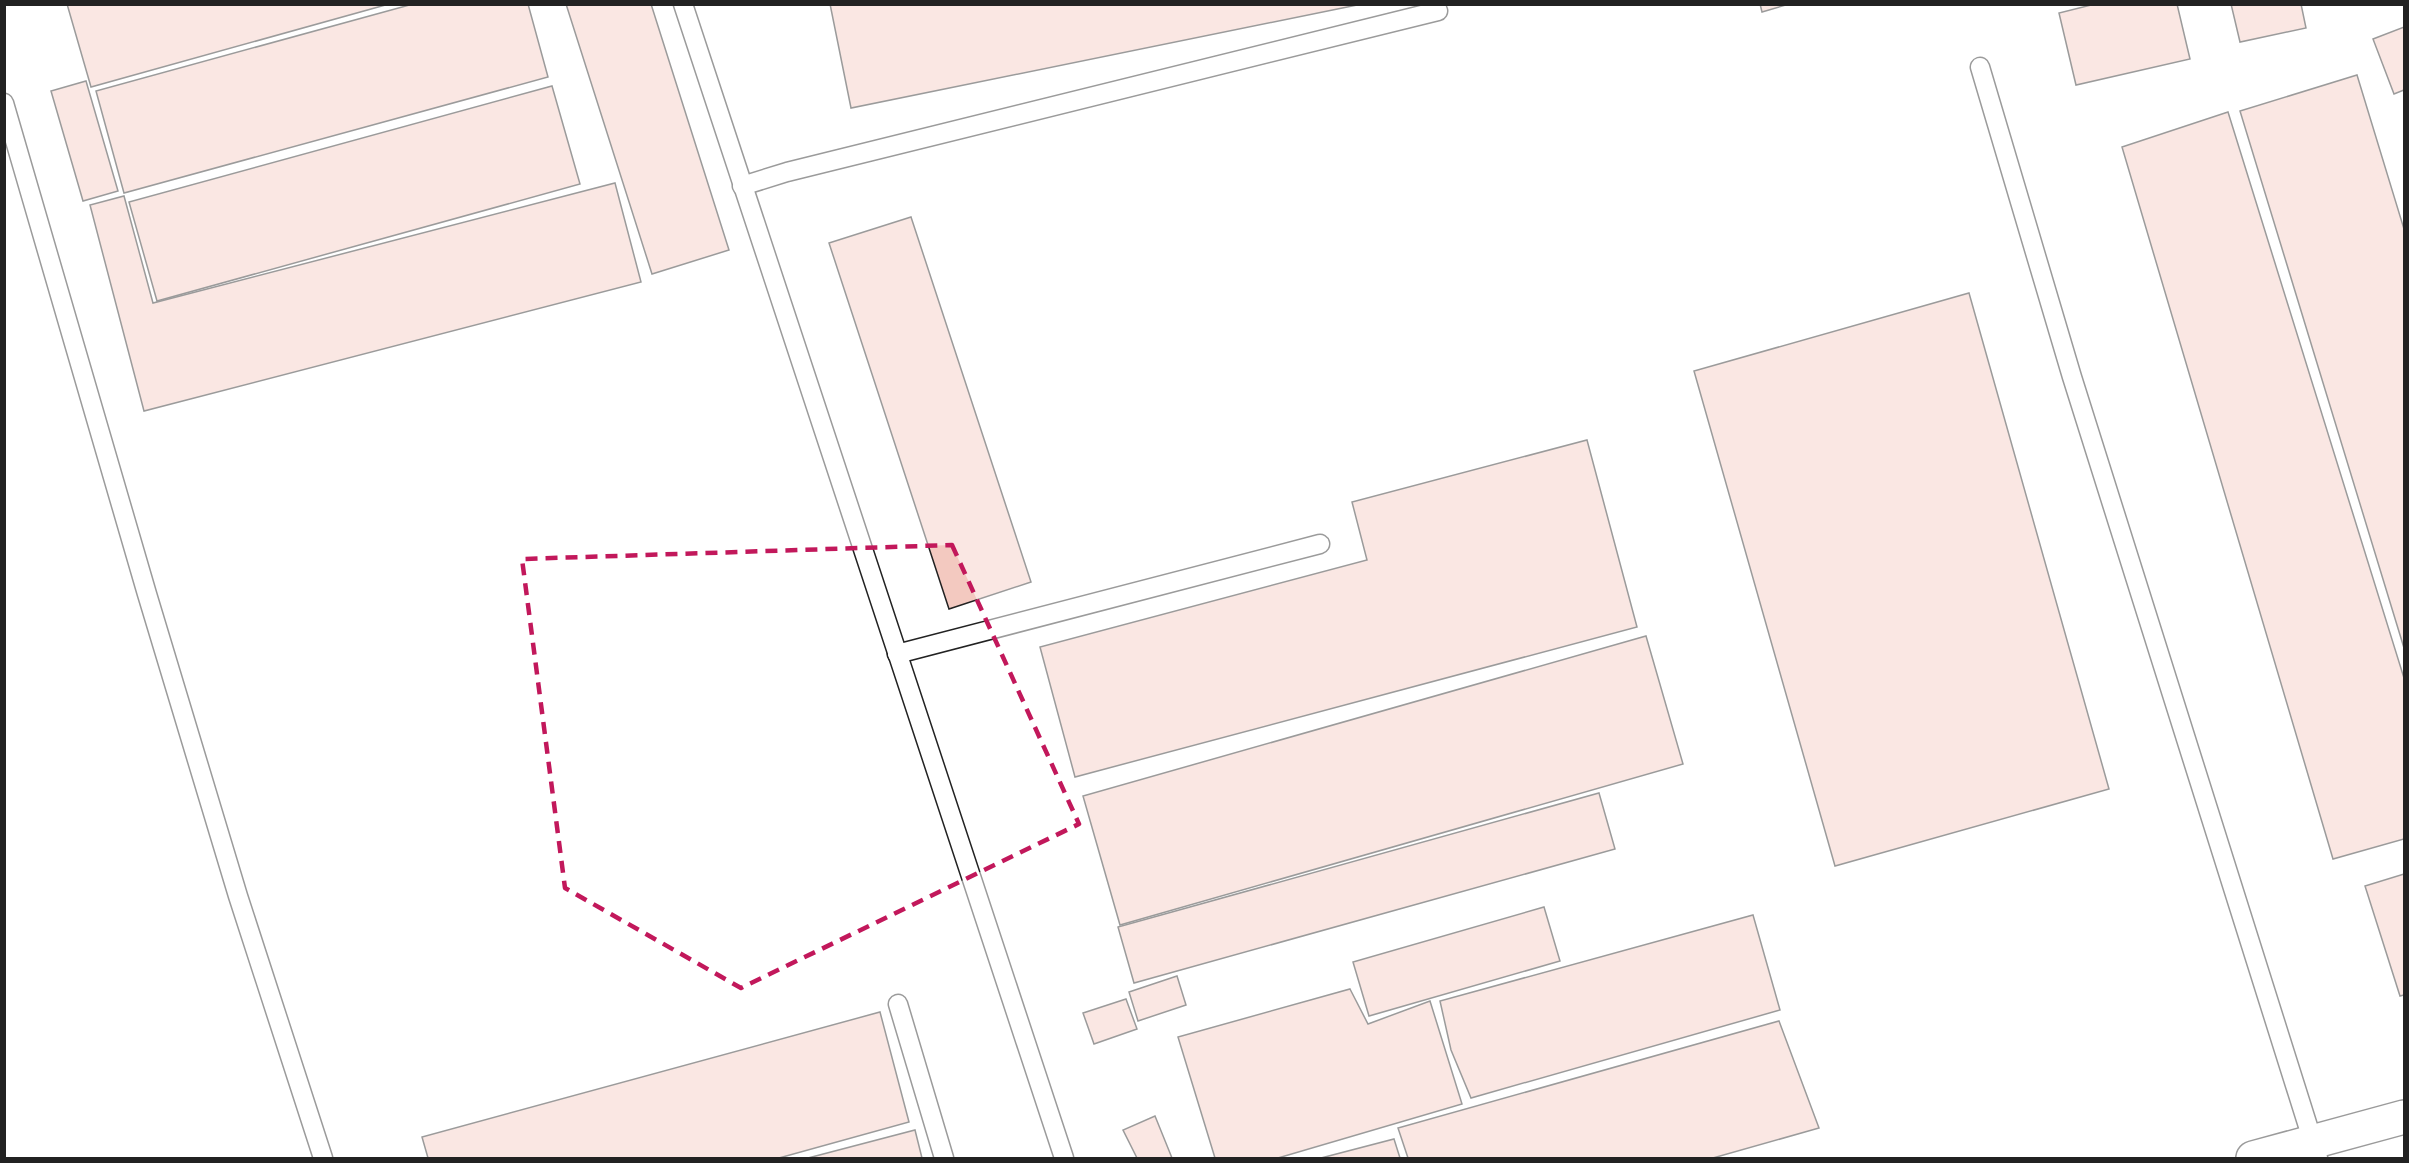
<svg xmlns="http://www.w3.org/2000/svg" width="2409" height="1163" viewBox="0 0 2409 1163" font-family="'Noto Serif',serif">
	<rect width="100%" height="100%" fill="#fff"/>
	<g fill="#f3c9c0" stroke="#222" stroke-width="1.5">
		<path d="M67 4H389L91 87Z"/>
		<path d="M413 4H528L548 77 124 193 96 91Z"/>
		<path d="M566 4H651L729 250 652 274Z"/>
		<path d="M830 4H1362L851 108Z"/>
		<path d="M1760 4H1789L1762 12Z"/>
		<path d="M2095 4H2177L2190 59 2076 85 2059 13Z"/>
		<path d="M2231 4H2301L2306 28 2240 42Z"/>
		<path d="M2404 27V90L2394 94 2373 39Z"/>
		<path d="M2357 75 2404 229V648L2240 111Z"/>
		<path d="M86 81 118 191 83 201 51 91Z"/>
		<path d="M552 86 580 184 157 301 129 202Z"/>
		<path d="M2228 112 2404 678V839L2333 859 2122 147Z"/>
		<path d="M615 183 641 282 144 411 90 205 124 196 153 303Z"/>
		<path d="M911 217 1031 582 949 609 829 243Z"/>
		<path d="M1969 293 2109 789 1835 866 1694 371Z"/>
		<path d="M1587 440 1637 627 1075 777 1040 647 1367 560 1352 502Z"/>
		<path d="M1646 636 1683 764 1120 925 1083 796Z"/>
		<path d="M1599 793 1615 849 1134 983 1118 927Z"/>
		<path d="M2404 874V995L2400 996 2365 886Z"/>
		<path d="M1544 907 1560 961 1369 1016 1353 962Z"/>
		<path d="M1753 915 1780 1010 1471 1098 1451 1050 1440 1001Z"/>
		<path d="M1177 976 1186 1005 1138 1021 1129 992Z"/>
		<path d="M1350 989 1368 1024 1430 1001 1462 1104 1278 1158H1215L1178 1037Z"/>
		<path d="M1126 999 1137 1029 1094 1044 1083 1013Z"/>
		<path d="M880 1012 909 1122 779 1158H428L422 1137Z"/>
		<path d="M1779 1021 1819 1128 1713 1158H1408L1398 1128Z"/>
		<path d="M1155 1116 1172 1158H1137L1123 1130Z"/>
		<path d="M915 1130 922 1158H808Z"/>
		<path d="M1394 1139 1400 1158H1321Z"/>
	</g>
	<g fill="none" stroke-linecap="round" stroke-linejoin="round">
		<defs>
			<g id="service">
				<path d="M683 4 1064 1158"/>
				<path d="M1980 67 2072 377 2318 1158"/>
				<path d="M4 103 147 594 238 896 323 1158"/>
				<path d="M742 186 787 172 1438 11"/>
				<path d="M897 654 1320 544"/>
				<path d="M898 1004 944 1158"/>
			</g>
			<path id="minor" d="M2253 1158 2404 1117"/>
		</defs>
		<use href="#service" stroke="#222" stroke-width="21"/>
		<use href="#minor" stroke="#222" stroke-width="36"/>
		<use href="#service" stroke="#fff" stroke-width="18"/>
		<use href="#minor" stroke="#fff" stroke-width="33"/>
	</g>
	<path d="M0 0H2409V1163H0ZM952 545 1079 824 741 988 565 888 522 559Z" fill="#fff" fill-opacity=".55" fill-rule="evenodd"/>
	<path fill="none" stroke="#c2185b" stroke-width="4.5" stroke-dasharray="12 8" stroke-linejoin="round" d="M952 545 1079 824 741 988 565 888 522 559Z"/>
	<rect width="2409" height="1163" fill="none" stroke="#222222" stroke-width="12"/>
</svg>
